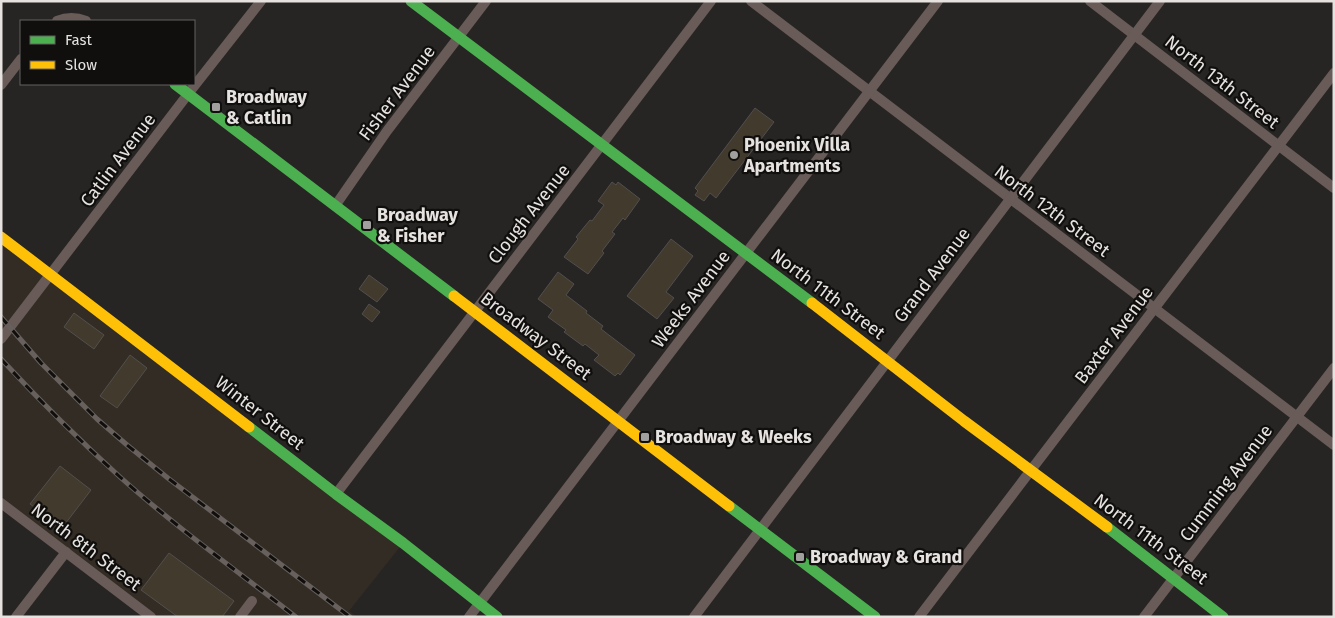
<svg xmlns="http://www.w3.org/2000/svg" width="1335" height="618" viewBox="0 0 1335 618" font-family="'Fira Sans',sans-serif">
	<rect width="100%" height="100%" fill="#272523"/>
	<path fill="#332c24" d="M1 237 403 543 349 611 357 617H151L1 503Z"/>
	<g fill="#423a2d" stroke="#514f4e">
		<path d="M755 108 774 122 716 198 710 193 704 201 695 195 698 191 695 188Z"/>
		<path d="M612 182 616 185 618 182 640 199 625 220 623 218 612 232 615 234 602 251 604 253 588 274 564 257 578 239 576 237 590 220 592 221 604 205 598 201Z"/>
		<path d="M671 239 693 256 666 292 674 298 657 319 627 296Z"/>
		<path d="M558 272 574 284 566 295 587 311 586 313 603 326 601 329 635 355 620 375 618 373 615 376 594 360 599 355 585 344 583 346 564 332 566 330 548 317 553 310 538 299Z"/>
		<path d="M369 275 388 289 377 302 359 289Z"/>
		<path d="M369 304 380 312 372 322 362 314Z"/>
		<path d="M74 313 104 335 94 349 64 327Z"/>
		<path d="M130 355 147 368 117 408 100 396Z"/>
		<path d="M60 466 91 490 62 528 30 504Z"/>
		<path d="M169 553 234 601 222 617H178L141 590Z"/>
	</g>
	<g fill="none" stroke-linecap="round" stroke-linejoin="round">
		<g stroke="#685b58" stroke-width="10">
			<path d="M751 1 1334 445"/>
			<path d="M1090 1 1334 188"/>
			<path d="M57 21C67 17 76 17 86 21"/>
			<path d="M1 85 21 59"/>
			<path d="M335 206 387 131 486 1"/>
			<path d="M1 339 188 94 261 1"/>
			<path d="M336 494 711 1"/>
			<path d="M1 503 151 617"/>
			<path d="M16 617 66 552"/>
			<path d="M240 617 252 601"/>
			<path d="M469 617 938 1"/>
			<path d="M694 617 1160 1"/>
			<path d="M919 617 1334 73"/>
			<path d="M1144 617 1334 368"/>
		</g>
		<g stroke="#4caf50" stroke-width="11">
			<path d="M411 1 812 303"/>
			<path d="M175 84 454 296"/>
			<path d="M249 427 336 494 403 543 497 617"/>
			<path d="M729 506 875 617"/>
			<path d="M1107 527 1223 617"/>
		</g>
		<g stroke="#ffc107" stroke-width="11">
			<path d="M1 237 249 427"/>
			<path d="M454 296 729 506"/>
			<path d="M812 303 964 421 1107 527"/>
		</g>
		<defs>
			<g id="rail">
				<path d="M1 317 41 363 97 419 127 445 169 479 350 617"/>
				<path d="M1 359C39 400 79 440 120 477 176 527 237 571 296 617"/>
			</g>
		</defs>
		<use href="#rail" stroke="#67605d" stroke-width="5"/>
		<use href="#rail" stroke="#100f0d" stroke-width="3" stroke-dasharray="9" stroke-linecap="butt"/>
	</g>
	<g fill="#a2a09e" stroke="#100f0d" stroke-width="2">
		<rect x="211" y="102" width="10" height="10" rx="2.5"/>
		<circle cx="734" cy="155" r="5"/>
		<rect x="362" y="220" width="10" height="10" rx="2.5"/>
		<rect x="640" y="432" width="10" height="10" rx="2.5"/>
		<rect x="795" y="552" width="10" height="10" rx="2.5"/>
	</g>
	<g text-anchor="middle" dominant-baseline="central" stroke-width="4.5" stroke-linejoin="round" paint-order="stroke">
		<g font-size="18" fill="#e5e2e0" stroke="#100f0d">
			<text transform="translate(1222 82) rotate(38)">North 13th Street</text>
			<text transform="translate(397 93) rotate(-53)">Fisher Avenue</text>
			<text transform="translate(118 160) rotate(-53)">Catlin Avenue</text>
			<text transform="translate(1052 211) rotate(37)">North 12th Street</text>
			<text transform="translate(529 214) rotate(-52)">Clough Avenue</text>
			<text transform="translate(932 275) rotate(-53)">Grand Avenue</text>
			<text transform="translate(828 294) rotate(37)">North 11th Street</text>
			<text transform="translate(691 299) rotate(-53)">Weeks Avenue</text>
			<text transform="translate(1114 335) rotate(-53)">Baxter Avenue</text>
			<text transform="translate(536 336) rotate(37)">Broadway Street</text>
			<text transform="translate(260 413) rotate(38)">Winter Street</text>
			<text transform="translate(1226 483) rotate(-53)">Cumming Avenue</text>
			<text transform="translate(1151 539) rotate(37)">North 11th Street</text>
			<text transform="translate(86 547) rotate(37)">North 8th Street</text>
		</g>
		<g font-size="18" font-weight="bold" fill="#e5e2e0" stroke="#100f0d" text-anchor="start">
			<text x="226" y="97">Broadway<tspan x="226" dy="21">&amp; Catlin</tspan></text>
			<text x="744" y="145">Phoenix Villa<tspan x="744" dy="21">Apartments</tspan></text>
			<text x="377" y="215">Broadway<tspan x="377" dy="21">&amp; Fisher</tspan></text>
			<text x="655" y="437">Broadway &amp; Weeks</text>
			<text x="810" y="557">Broadway &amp; Grand</text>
		</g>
	</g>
	<rect width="1335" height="618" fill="none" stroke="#e5e2e0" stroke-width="5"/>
	<rect x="20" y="20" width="175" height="65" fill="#100f0d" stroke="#656361"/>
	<rect x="30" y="36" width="25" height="8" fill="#4caf50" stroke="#656361"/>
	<text x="65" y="45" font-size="15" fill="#e5e2e0">Fast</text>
	<rect x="30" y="61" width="25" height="8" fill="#ffc107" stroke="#656361"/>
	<text x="65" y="70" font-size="15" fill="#e5e2e0">Slow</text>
</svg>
